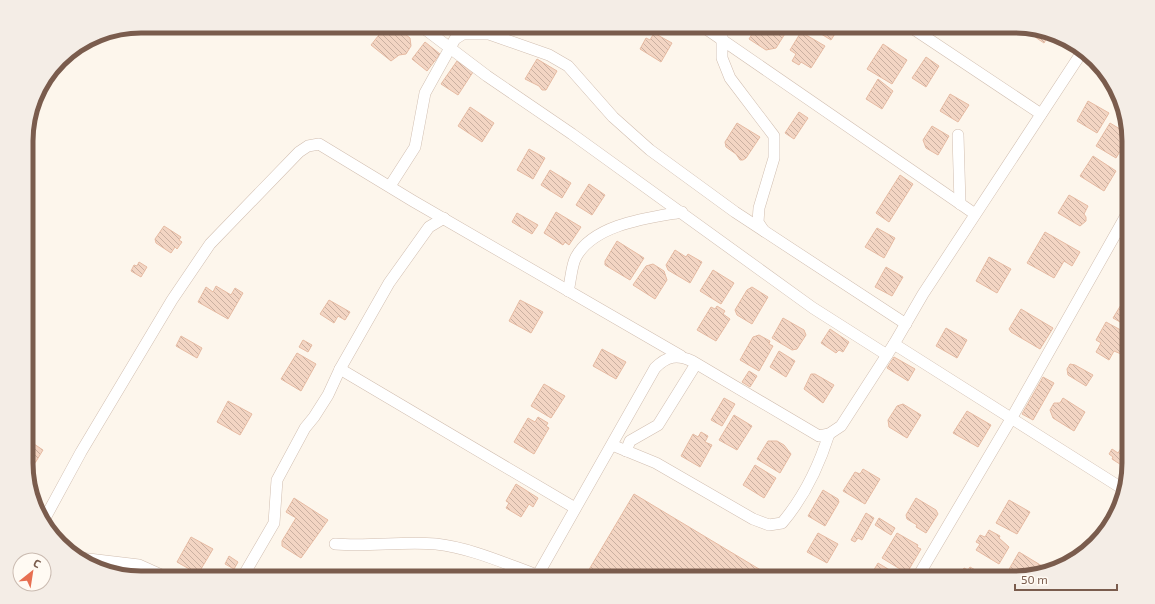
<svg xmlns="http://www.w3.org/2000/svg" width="1155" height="604" viewBox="0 0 1155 604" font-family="'Exo 2',sans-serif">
	<defs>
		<pattern id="building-back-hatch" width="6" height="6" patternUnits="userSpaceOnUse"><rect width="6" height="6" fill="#f3d5c3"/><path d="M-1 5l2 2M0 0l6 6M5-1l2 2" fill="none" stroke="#cab0a1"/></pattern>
	</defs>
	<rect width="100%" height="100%" fill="#fdf6ec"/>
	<g fill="url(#building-back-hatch)" stroke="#e6bba3">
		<path d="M386 26H395L410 38 411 46 406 54 399 55 391 61 371 45Z"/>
		<path d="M757 26H783L788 29 776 48 766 50 749 39Z"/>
		<path d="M815 26H840L831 40 813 29Z"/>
		<path d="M1020 27 1049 34 1044 43Z"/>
		<path d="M801 32 825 46 811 68 801 62 799 65 792 61 796 54 790 50Z"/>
		<path d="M654 33 672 43 661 62 640 49 646 38 650 40Z"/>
		<path d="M425 42 440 54 427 71 412 59Z"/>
		<path d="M883 44 907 60 892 84 867 69Z"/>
		<path d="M926 57 939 66 926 87 912 78Z"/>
		<path d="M537 59 557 71 546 90H542L539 86 525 79Z"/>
		<path d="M457 61 473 72 458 95 441 84Z"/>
		<path d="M878 79 893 91 882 109 866 99Z"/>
		<path d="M950 94 969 105 958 122 940 111Z"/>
		<path d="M1088 101 1109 113 1097 133 1077 121Z"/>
		<path d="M470 107 494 123 482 142 458 126Z"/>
		<path d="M799 112 808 118 794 139 785 133Z"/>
		<path d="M737 123 760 137 746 158 743 160H740L736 154 726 147 725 142Z"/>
		<path d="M1110 123 1128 134V138L1116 158 1096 146Z"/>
		<path d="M932 126 949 136 938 155 926 148 923 140Z"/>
		<path d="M529 149 545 158 533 179 517 170Z"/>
		<path d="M1093 156 1116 171 1104 191 1080 176Z"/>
		<path d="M550 170 571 183 562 198 541 185Z"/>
		<path d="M900 175 913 184 889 222 876 213Z"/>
		<path d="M589 184 605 195 592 215 576 205Z"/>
		<path d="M1069 195 1088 206 1084 214 1086 217V221L1080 226 1058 213Z"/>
		<path d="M556 212 581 227 569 245 565 242 563 245 544 233Z"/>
		<path d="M517 213 538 225 532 234 512 222Z"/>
		<path d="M164 226 181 237 179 240 182 242 177 249 175 247 171 253 156 243 155 239Z"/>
		<path d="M877 228 895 238 884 258 865 247Z"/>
		<path d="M1045 232 1080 252 1072 266 1064 261 1054 278 1027 263Z"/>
		<path d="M617 241 644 258 630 280 605 265V261Z"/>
		<path d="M675 250 686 257 688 254 702 262 690 283 668 270 666 265Z"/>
		<path d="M989 257 1011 269 997 293 976 281Z"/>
		<path d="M139 262 147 267 141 277 131 271 134 265 137 266Z"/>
		<path d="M653 264 664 271 667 280 655 299 633 285 646 266Z"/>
		<path d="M886 267 903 277 892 296 875 287Z"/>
		<path d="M713 270 734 283 721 304 700 291Z"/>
		<path d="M216 286 231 295 235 288 243 293 228 319 198 302 206 287 213 292Z"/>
		<path d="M752 287 768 297 752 324 737 315 735 310 747 290Z"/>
		<path d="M1127 295 1129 296V327L1113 318Z"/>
		<path d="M329 300 350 312 345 320 338 316 334 323 320 314Z"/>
		<path d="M520 300 543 312 531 333 509 321Z"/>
		<path d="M717 306 725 311 723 314 730 319 716 341 697 330 711 307 715 309Z"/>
		<path d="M1021 309 1053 328 1040 349 1011 332 1009 329Z"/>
		<path d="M783 318 804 330 806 335 797 349 792 350 772 338Z"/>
		<path d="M1106 322 1128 334 1125 338 1128 340 1121 354 1114 351 1109 360 1096 352 1101 343 1096 340Z"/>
		<path d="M946 328 967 340 957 358 936 346Z"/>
		<path d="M830 329 849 342 843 352 839 350 836 353 821 343Z"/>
		<path d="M759 335 770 341 769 344 773 346 759 371 740 360 753 337Z"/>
		<path d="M181 336 202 348 197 358 176 346Z"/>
		<path d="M303 340 312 345 308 352 299 347Z"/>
		<path d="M602 349 626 362 616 379 593 366Z"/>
		<path d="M779 351 795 361 786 377 770 367Z"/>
		<path d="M297 353 316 364 301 391 281 379Z"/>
		<path d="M894 357 915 369 908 381 887 368Z"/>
		<path d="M1070 364 1075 365 1093 375 1086 386 1068 375 1067 369Z"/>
		<path d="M749 371 757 376 750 387 742 382Z"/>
		<path d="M811 374H815L834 385 823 403 804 389Z"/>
		<path d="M1043 377 1054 383 1033 420 1022 414Z"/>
		<path d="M544 384 565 396 551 418 531 406Z"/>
		<path d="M724 398 735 404 722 426 711 420Z"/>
		<path d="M1063 398 1085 412 1074 431 1053 418 1050 410 1054 403H1060Z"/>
		<path d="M228 401 252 414 240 435 217 422Z"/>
		<path d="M903 404 921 415 907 438 889 427 888 420 897 406Z"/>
		<path d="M967 411 991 425 978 447 953 433Z"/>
		<path d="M734 415 752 426 737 450 719 440Z"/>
		<path d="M538 417 548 423 546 426 549 428 534 454 514 442 528 418 535 422Z"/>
		<path d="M701 432 708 436 705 442 712 445 700 467 681 456 693 434 698 437Z"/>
		<path d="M1129 436V462L1126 468 1112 459 1113 457 1109 454 1112 449 1118 453Z"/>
		<path d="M768 441H777L784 445 791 454 780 473 757 459Z"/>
		<path d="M34 444 43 450 32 468 35 470 30 478 27 476V456Z"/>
		<path d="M755 465 776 478 764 498 743 485Z"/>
		<path d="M863 469 880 479 865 504 843 491 855 472 860 474Z"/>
		<path d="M516 484 538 498 533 507 529 504 521 517 506 508 509 503 506 501Z"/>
		<path d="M823 490 838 499 839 502 825 526 808 516Z"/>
		<path d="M634 494 774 578H584Z"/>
		<path d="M294 498 328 520 301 558 282 546V541L296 518 286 512Z"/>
		<path d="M916 498 936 510 938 514 926 533 916 527 917 525 907 519 906 515Z"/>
		<path d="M1009 500 1030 512 1017 534 996 523Z"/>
		<path d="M866 513 874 518 862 540 858 538 855 542 851 540Z"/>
		<path d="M879 518 895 528 891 535 875 525Z"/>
		<path d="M989 530 1000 536 999 538 1009 547 999 564 976 550 980 544 976 542 980 535 985 537Z"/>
		<path d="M818 533 838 544 827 563 807 552Z"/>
		<path d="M897 533 918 545 917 547 921 549 908 571 905 572 882 558Z"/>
		<path d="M191 537 213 549 198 574 177 562Z"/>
		<path d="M1019 552 1047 569 1022 578H1004Z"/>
		<path d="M229 556 238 562 234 569 225 564Z"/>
		<path d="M878 563 898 575 896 578H869Z"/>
		<path d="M970 567 984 575 982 578H950L954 572 959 575 964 568 968 570Z"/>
		<path d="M931 569 947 578H926Z"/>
	</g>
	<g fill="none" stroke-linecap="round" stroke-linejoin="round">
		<defs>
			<g id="street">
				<path d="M421 26 487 76 572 134 813 308 887 355"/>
				<path d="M702 26 975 214"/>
				<path d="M722 26V58L730 78 774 136V158L759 208 758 222 764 231"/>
				<path d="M909 26 1041 114"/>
				<path d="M502 38 503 26"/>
				<path d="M958 135 960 204"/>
				<path d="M390 186 415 147 425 93 455 39 463 34H489L549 55 568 66 613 117 650 150 735 212 906 324"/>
				<path d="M568 291C571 281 571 266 576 257 594 224 648 218 682 212"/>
				<path d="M894 344 1123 489"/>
				<path d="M340 369 575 508"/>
				<path d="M612 445 656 463 753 519 769 525 782 523C804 497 819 466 829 434"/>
				<path d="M626 451 630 441 658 425 696 364"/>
				<path d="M44 520 81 452 172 300 210 244 299 152 308 146 319 144 413 201 681 356"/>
				<path d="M1106 527 1119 506"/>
				<path d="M335 544C369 547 402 541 436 544 471 548 504 563 537 575"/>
				<path d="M80 558 139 565 168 578"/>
				<path d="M242 578 274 523 277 480 305 428 314 417 328 395 340 369 389 283 429 227 444 218"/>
				<path d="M536 578 655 368C667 356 677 354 692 361L819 436 829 434 841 426 894 344 923 294 1082 52"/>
				<path d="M917 578 1011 419 1128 212"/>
			</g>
		</defs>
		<use href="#street" stroke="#d1beb0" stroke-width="12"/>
		<use href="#street" stroke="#fff" stroke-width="11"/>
	</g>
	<path d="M0 0H1155V604H0ZM141 33H1014A108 108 0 0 1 1122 141V463A108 108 0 0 1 1014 571H141A108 108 0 0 1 33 463V141A108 108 0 0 1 141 33Z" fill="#f4ede6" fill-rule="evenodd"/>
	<path fill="none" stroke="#7a5c4d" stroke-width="5" d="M141 33H1014A108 108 0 0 1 1122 141V463A108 108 0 0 1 1014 571H141A108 108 0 0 1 33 463V141A108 108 0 0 1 141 33Z"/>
	<g transform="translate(32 572) rotate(30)"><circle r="19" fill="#fffaf3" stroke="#cabbb1"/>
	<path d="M0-3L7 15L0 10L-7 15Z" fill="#e76f51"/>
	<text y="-6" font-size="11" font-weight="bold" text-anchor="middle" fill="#7a5c4d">С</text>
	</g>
	<path d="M1015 584v6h102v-6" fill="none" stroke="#7a5c4d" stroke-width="2"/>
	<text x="1021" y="584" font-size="12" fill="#7a5c4d" stroke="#fffaf3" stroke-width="3" paint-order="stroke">50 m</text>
</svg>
